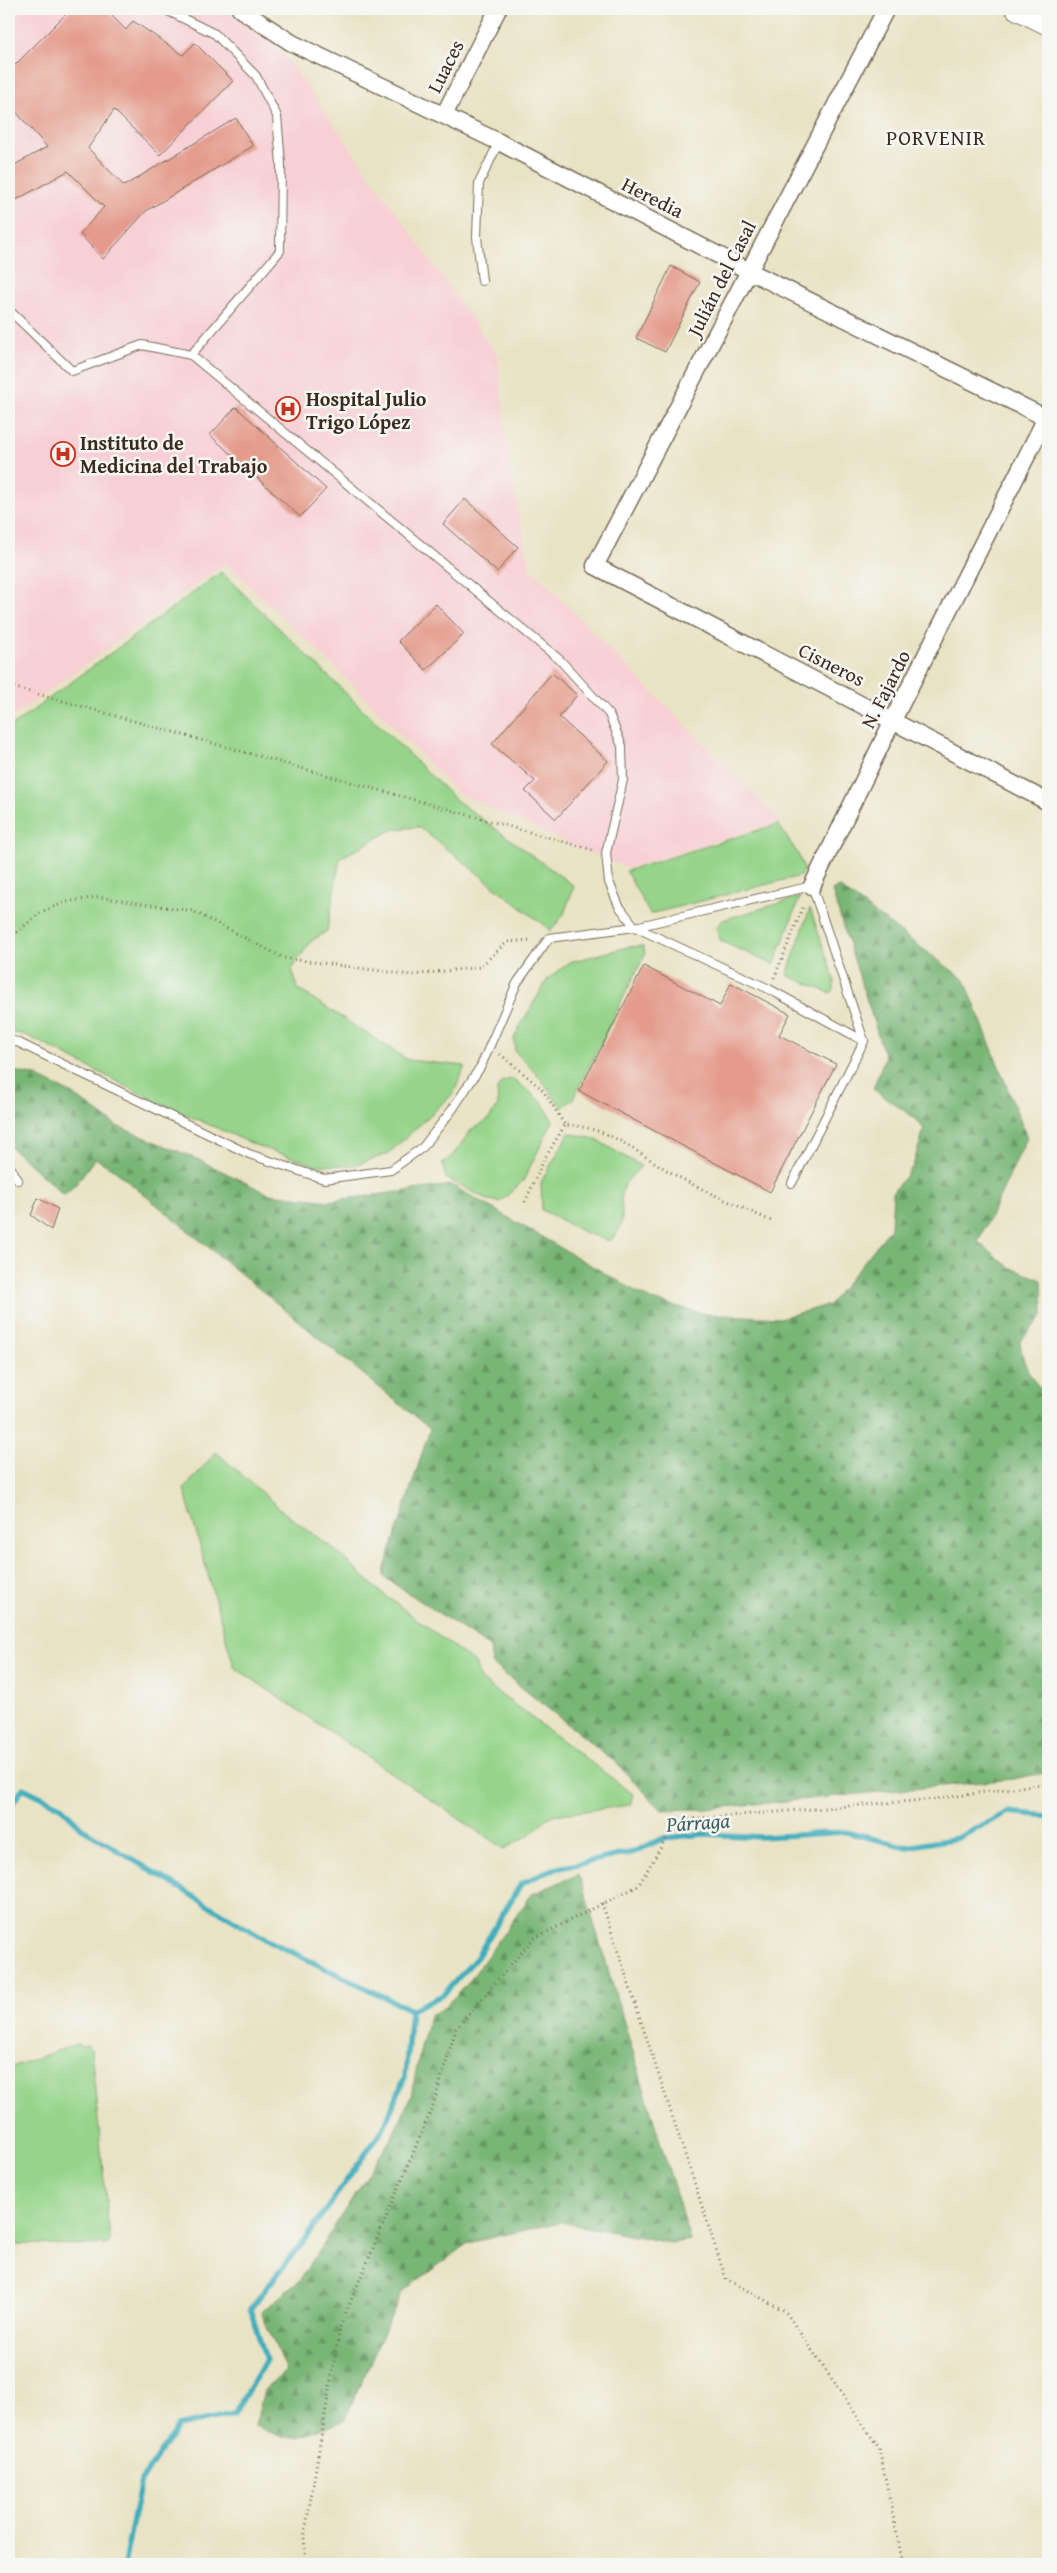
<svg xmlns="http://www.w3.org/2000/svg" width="1057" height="2573" viewBox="0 0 1057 2573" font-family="'Gentium Book Plus',serif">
	<defs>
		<pattern id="forest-firs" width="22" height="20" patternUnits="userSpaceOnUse" patternTransform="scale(1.25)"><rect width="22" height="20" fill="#78b676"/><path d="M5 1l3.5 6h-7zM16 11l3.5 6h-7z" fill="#649460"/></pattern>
	</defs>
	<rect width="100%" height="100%" fill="#f6f6f2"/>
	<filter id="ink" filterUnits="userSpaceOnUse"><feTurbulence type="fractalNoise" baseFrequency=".02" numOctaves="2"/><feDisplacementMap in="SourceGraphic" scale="10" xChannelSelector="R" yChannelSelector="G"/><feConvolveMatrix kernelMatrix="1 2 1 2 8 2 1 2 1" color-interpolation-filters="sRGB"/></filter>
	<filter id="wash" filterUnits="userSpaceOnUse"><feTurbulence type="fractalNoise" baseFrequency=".0096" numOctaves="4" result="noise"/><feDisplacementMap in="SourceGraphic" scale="20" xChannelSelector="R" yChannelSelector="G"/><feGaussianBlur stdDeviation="1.12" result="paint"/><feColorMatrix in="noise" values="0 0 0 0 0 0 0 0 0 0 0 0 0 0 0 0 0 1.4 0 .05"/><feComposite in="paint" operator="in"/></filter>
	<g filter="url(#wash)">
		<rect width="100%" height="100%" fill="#e9e3c5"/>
		<path fill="#f7cfd4" d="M9 9H224L278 49 298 74 498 356 509 462 530 568 780 821 628 868 585 851 457 792 341 673 226 563 9 719Z"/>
		<g fill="#95d48a" stroke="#687f54">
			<path d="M221 572 456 800 574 886 564 914 551 931 419 827 394 829 340 858 327 931 310 942 292 969 298 989 408 1060 465 1066 454 1093 388 1154 352 1166 316 1165 260 1147 155 1101 26 1035 9 1032V728Z"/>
			<path d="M778 824 798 854 804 869 800 876 650 914 626 871Z"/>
			<path d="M800 897 774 965 721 941 716 928 723 920Z"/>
			<path d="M810 908 834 979V990L830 993 787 975Z"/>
			<path d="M643 946 645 954 573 1099 562 1108 540 1078 515 1051 514 1039 520 1026 548 979 570 962 628 947Z"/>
			<path d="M512 1078 542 1102 553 1121 523 1181 500 1202 488 1200 446 1178 442 1164 453 1155 472 1129 488 1120 498 1105 497 1089 502 1082Z"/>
			<path d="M569 1133 595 1139 641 1166C636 1172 626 1180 623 1188 616 1206 632 1220 610 1241L583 1232 542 1210 541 1182Z"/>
			<path d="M216 1452 286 1514 335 1550 377 1589 475 1663 480 1679 633 1794 630 1805 561 1814 547 1818 531 1834 504 1849 234 1667 184 1489Z"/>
			<path d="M77 2044 82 2046 87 2045 91 2049 110 2241 108 2245 9 2244V2068Z"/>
		</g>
		<g fill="url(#forest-firs)" stroke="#5a704a">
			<path d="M839 887 965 980 1027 1138 978 1242 1009 1267 1042 1280 1043 1316 1020 1341C1022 1362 1030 1382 1048 1394V1772L1013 1779 705 1809 662 1810 614 1761 492 1664 490 1647 384 1577 385 1568 430 1429 113 1169 95 1158 76 1184 64 1195 9 1146V1070L36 1076 73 1094 117 1126 197 1159 269 1194 329 1201 452 1185 651 1300 706 1314 780 1318 829 1305 891 1228 893 1192 913 1166 924 1129 912 1116 873 1089 885 1057 832 891Z"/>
			<path d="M579 1874 690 2240 671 2243 560 2222 468 2243 402 2292 344 2421 299 2437H283L255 2426 264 2390 286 2371 261 2312 299 2281 392 2137 411 2096 420 2052 430 2015 442 2009 468 1983 532 1894Z"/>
		</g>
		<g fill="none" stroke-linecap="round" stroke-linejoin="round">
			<g stroke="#3eadbc" stroke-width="5.5">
				<path d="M9 1809 23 1788 60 1806 84 1830 261 1937 411 2010"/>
				<path d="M411 2010 443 1995 477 1957 521 1884 550 1870 634 1852 664 1838 704 1834 763 1837 846 1832 907 1847 958 1838 1008 1812 1048 1816"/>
				<path d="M124 2564 141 2481 178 2426 234 2414 266 2360 250 2309 305 2239 383 2129 405 2077 411 2010"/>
			</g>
		</g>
		<g id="blocks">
			<g fill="#e49b8b">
				<path d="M71 9H105L126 30 133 21 183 55 195 43 233 81 160 155 114 110 88 148 124 186 236 118 253 146 146 211 103 259 80 234 104 207 68 171 9 204V168L47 147 9 104V71Z"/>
				<path d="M671 266 700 282 665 352 636 338Z"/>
				<path d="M236 407 326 489 300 517 210 435Z"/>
				<path d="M465 499 518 547 497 572 443 524Z"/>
				<path d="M436 604 464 634 426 670 398 641Z"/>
				<path d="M552 673 577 695 559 717 608 761 556 819 525 791 535 781 492 744Z"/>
				<path d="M644 966 720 1006 731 983 790 1014 779 1035 836 1064 770 1192 579 1091Z"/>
				<path d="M38 1198 58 1209 51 1230 31 1215Z"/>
			</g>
		</g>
	</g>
	<g filter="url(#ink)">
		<use href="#blocks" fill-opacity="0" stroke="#786b58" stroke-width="1"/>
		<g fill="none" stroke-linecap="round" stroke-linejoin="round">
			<defs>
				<g id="service">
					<path d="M164 9 215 34 256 76 277 116 281 164 280 251 191 355"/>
					<path d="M482 281 477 237 479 183 499 142"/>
					<path d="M9 310 72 371 142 345 191 355 560 660 609 714 622 746 623 780 606 853 609 882 619 906 635 927 769 989 864 1041 792 1183"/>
					<path d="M9 1040 17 1042 249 1154 324 1179 391 1170 423 1147 452 1110 481 1066 517 983 549 938 635 927 812 886 864 1041"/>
					<path d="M9 1165 18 1180"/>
				</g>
				<g id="minor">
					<path d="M240 9 292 43 499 142 749 271 1048 419"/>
					<path d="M886 9 595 566 1048 802"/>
					<path d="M444 115 498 9"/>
					<path d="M812 886 893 720 1048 414"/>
				</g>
				<path id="tertiary" d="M1016 9 1048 25"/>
			</defs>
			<use href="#service" stroke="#786b58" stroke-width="10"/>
			<use href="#minor" stroke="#786b58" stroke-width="19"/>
			<use href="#tertiary" stroke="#786b58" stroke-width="22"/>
			<g stroke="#786b58" stroke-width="3" stroke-dasharray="1 4" stroke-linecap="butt">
				<path d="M9 686 593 850"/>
				<path d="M9 939 41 912 66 902 97 897 193 911 284 958 411 975 480 967 507 942 531 940"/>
				<path d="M774 978 804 905"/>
				<path d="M500 1054 542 1089 565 1125C613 1127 638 1155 679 1177 709 1194 742 1207 773 1222"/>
				<path d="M525 1202 545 1158 565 1125"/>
				<path d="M602 1903 726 2279 785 2311 879 2448 903 2564"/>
				<path d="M306 2564 304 2538 340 2327 434 2103 456 2029 533 1939 638 1886 677 1820 936 1799 1048 1783"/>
			</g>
			<use href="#service" stroke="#fff" stroke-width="8"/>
			<use href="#minor" stroke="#fff" stroke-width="16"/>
			<use href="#tertiary" stroke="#fff" stroke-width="20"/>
		</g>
	</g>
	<defs>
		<symbol id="hospital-ring" viewBox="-11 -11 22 22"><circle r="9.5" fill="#f6f6f2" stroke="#c8321e" stroke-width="1.5"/><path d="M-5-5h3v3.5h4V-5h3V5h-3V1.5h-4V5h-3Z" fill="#c8321e"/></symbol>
	</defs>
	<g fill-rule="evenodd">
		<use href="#hospital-ring" x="274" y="395" width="28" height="28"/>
		<use href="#hospital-ring" x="49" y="440" width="28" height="28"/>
	</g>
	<g text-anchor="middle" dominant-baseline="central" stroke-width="5" stroke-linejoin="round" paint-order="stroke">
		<g font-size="20" fill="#3b2a1e" stroke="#f6f6f2">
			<text transform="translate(445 66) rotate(-63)">Luaces</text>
			<text transform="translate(653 197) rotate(27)">Heredia</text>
			<text transform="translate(721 278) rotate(-63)">Julián del Casal</text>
			<text transform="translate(832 664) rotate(27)">Cisneros</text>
			<text transform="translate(885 689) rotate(-63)">N. Fajardo</text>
		</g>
		<g font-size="20" font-weight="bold" fill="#3b2a1e" stroke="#f6f6f2" text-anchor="start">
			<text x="306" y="398">Hospital Julio<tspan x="306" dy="23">Trigo López</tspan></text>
			<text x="80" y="442">Instituto de<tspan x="80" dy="23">Medicina del Trabajo</tspan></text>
		</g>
		<g font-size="21" letter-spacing="1" fill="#3b2a1e" stroke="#f6f6f2">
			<text x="936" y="137">PORVENIR</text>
		</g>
		<g font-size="21" font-style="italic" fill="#3c5e5d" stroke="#f6f6f2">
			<text transform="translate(698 1822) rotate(-4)">Párraga</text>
		</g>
	</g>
	<rect width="1057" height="2573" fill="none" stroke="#f6f6f2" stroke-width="30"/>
</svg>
